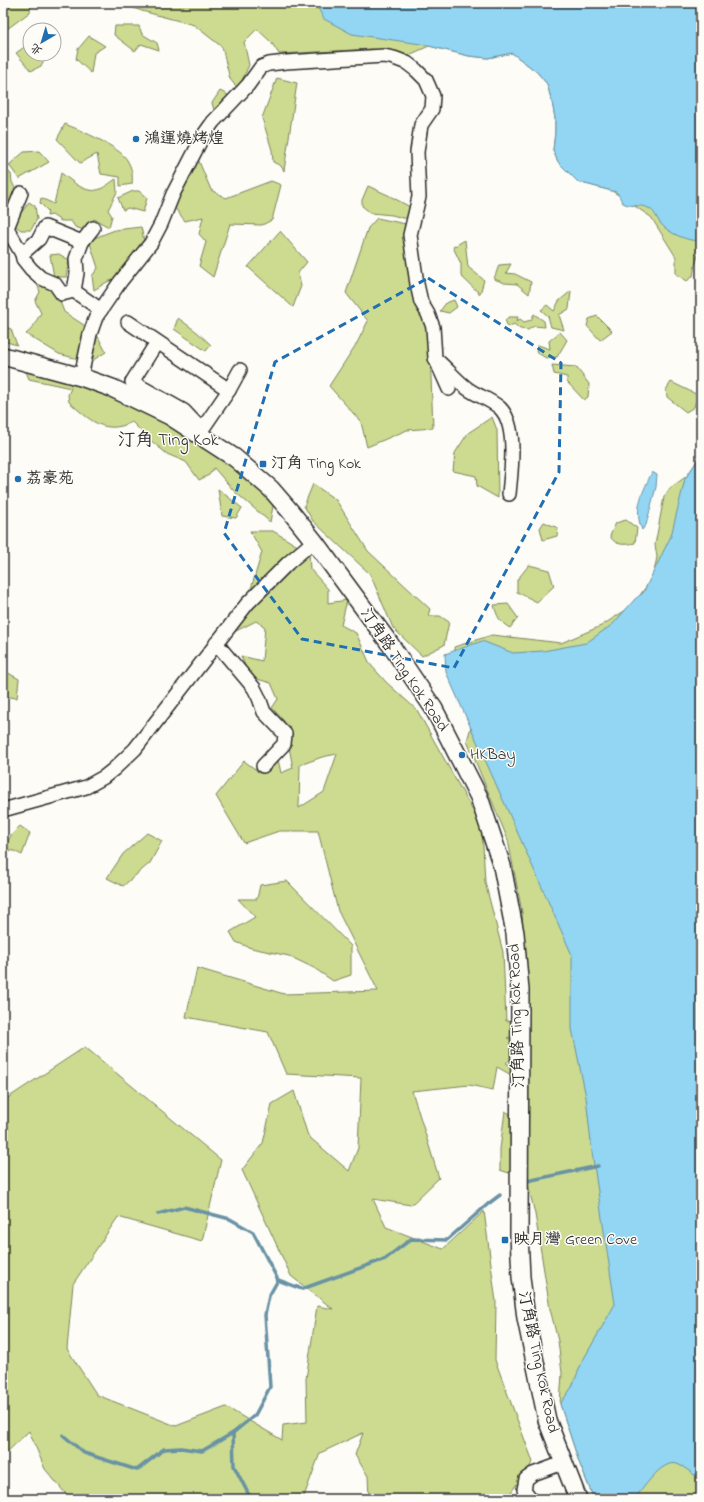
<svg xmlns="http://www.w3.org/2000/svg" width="704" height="1502" viewBox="0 0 704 1502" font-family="'Indie Flower','LXGW WenKai TC',sans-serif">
	<rect width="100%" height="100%" fill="#fdfcf7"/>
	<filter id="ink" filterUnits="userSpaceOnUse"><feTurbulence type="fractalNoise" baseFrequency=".025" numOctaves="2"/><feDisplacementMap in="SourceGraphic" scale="8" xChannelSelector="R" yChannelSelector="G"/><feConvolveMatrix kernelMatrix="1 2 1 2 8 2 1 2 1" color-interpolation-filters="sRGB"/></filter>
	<g filter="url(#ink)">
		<g fill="#ccdb8f" stroke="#7c835d" fill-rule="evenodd">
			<path d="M13 3H31L30 12 3 32V14Z"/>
			<path d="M119 3H701V247L695 265 693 276 687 281 676 274V257L651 217 633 205 623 203 620 196 612 191 578 182 557 160 553 150 555 132V118L552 102 547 84 537 72 512 53 488 58 469 56 429 46 407 56 372 49 279 54 271 42 257 29 244 42 249 65 238 89 230 79 222 47 194 25 142 11Z"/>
			<path d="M115 26H139L142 34 157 43 159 50 141 44 135 51 114 35Z"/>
			<path d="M89 36 105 46 94 53 91 73 76 59 78 49Z"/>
			<path d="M30 43V54H47L41 66 31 71 16 53Z"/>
			<path d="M277 78 297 83 284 171 281 166 273 162 272 150 262 118Z"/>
			<path d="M220 91 232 97 215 113 212 103Z"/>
			<path d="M65 124C80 130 120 147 127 160 132 168 133 175 132 184L120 186V177L101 174 97 154 80 163 57 139Z"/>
			<path d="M39 151 49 162 19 179 9 165 24 152Z"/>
			<path d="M198 159 211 190 226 198 271 181 281 185 272 220 262 225 230 224 213 277 199 266 206 242 199 234 203 217 185 221 174 207Z"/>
			<path d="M4 168 11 174 12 182 15 188 9 203 6 216 3 218Z"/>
			<path d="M61 173C71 180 84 193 97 190 103 189 111 182 116 179L117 192 108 210 112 216 109 227 94 219 84 230 75 227 71 221H61L52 215 47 216 48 211 40 203 41 198 54 204Z"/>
			<path d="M368 186 388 195 412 208 409 218H403L392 215 371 213 362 206V200Z"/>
			<path d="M133 191H139L147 198 143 212 128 208 123 210 118 198Z"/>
			<path d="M29 202 35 206 37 219 31 230H21L13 224Z"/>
			<path d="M377 218 406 224 410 270 429 326 433 428 407 430 367 447 361 422 329 386 357 343 368 321 346 293 368 228Z"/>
			<path d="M141 227 145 245 137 270 107 282 94 290 92 276 98 268 89 240 115 230Z"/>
			<path d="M280 231 307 262 298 273 301 286 293 307 248 267Z"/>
			<path d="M465 240 468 267 484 280 480 294 461 276V264L453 247Z"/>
			<path d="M59 254 69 260 66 277H54L50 255Z"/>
			<path d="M511 264 506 273 515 274 531 282 529 294 517 284 505 283 494 279 499 265Z"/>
			<path d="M36 281 55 288 64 312 96 333 106 352 90 362 59 354 26 334C34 328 35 322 41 313L35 301 40 292Z"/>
			<path d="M571 291 569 309 559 315 564 330 551 327 548 316 541 310 547 305 554 311 559 301Z"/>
			<path d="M454 300 457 307 449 313 440 311 446 303Z"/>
			<path d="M534 314 544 321 545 327 534 326 528 330 520 329 514 324 508 327 505 320 509 317H518L517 321 520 319 524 322 531 320Z"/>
			<path d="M597 316 612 331 600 340 587 326 589 319Z"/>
			<path d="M178 318 197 332 211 345 206 351 174 329Z"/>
			<path d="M3 326 11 329 17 345 3 341Z"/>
			<path d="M560 332 567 340 557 357 546 358 536 352 538 345 550 349 549 341Z"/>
			<path d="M552 365 576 367 589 384 588 397 584 400 567 382V377L554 374Z"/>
			<path d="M25 369 83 382 197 438 274 501 270 522 234 491 214 468 209 475 199 480 186 462 167 454 149 439 132 422C104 436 89 419 69 402L68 395 71 388 29 379Z"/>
			<path d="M671 382 698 395 694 407 686 412 667 397 666 390Z"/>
			<path d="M492 417 497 430 498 498 477 486 476 476 453 471 455 453 468 433Z"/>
			<path d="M701 446V1499H636L635 1498 634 1499H594L579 1462 560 1404 562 1373 558 1341 550 1309 535 1214 529 1189 526 1169 527 997 522 912 508 840 467 741 474 716 454 647 492 635 561 643 601 626 632 606 648 584 654 572 657 557 655 545 664 497 670 488 687 476 697 461Z"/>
			<path d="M313 484 336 500 368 551 430 609 428 616H440L449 622 444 645 422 656 393 628 370 574 313 521 304 506Z"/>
			<path d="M218 489 242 508 236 518 222 516Z"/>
			<path d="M626 520 637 528 635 543C625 545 615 546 610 536L616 523Z"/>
			<path d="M544 522 558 528 557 536 543 540 540 528Z"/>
			<path d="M250 531H273L309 553 310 569 328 589V603L347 600 341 625 356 633 370 664 386 682 417 710 482 827 485 882 503 952 506 1021 515 1020 514 1035 507 1038 515 1041 514 1056 506 1063 515 1068 513 1076 497 1067 493 1090 469 1085 412 1091 439 1178 411 1205 373 1199 386 1227 443 1249 484 1211 496 1302 495 1360 533 1462 506 1499H369L368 1476 355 1455 363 1433 320 1453 303 1499H70L45 1469 29 1431 3 1456V1101L85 1047 221 1160 202 1241 118 1217 73 1284 67 1349 97 1395 176 1426 226 1407 282 1440 283 1425 307 1422 306 1379 317 1306 333 1309 291 1276 242 1170 263 1143 272 1104 294 1091 308 1136 349 1171 358 1148 361 1078 286 1074 268 1032 186 1017 197 968 284 994 378 991 338 911 318 831H279L244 843 216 796 244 761 258 771 266 750 277 755 281 773 293 768 284 721 272 708 278 699 271 683 250 677 241 656 262 661 265 627 256 621 230 634 250 592 262 552ZM337 754 324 792 299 808 300 765 322 757Z"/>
			<path d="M529 565 549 570 554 586 537 602 517 592V580Z"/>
			<path d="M508 604 518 618 510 628C499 622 497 616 494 605Z"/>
			<path d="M3 670 19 679 17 698 3 696Z"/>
			<path d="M20 826 30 833 22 855 14 851 4 850 11 835Z"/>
			<path d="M147 833 162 841 150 863 123 886 107 878 123 854Z"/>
			<path d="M287 881 351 946V975L333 981 314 968 289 956 251 948 236 942 230 932 255 917 238 899H257L260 885Z"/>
			<path d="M505 1111 515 1117 514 1165 509 1173 500 1170V1149Z"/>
		</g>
		<g fill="#92d6f4" stroke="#6992a4">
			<path d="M319 3H701V241C687 241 670 234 661 224 657 219 655 212 650 209 642 204 633 207 625 204 621 203 620 195 616 192L578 182 558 162 553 150 555 132V118L552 102 547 84 537 72 512 53 488 58 469 56 421 44 352 34 324 19 318 8Z"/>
			<path d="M701 455V1480C694 1475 685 1467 677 1464 661 1459 643 1490 634 1499H594L579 1462 560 1404 572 1387 582 1362 615 1304 592 1152 586 1097 572 1029V955L446 672 445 654 482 641 513 653 543 651 586 643 613 624 635 599 643 593 671 536 685 479Z"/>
			<path d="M652 472 657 475 656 487 646 525 642 530C633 508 643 492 652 472Z"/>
		</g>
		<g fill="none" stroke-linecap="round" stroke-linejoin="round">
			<g stroke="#6992a4" stroke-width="3.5">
				<path d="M527 1181 598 1166"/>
				<path d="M158 1214 184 1207 230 1219 253 1232 278 1280"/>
				<path d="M233 1433 234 1466 251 1499"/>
				<path d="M63 1435 84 1453 137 1470 164 1449 181 1448 202 1451 233 1433 255 1415 270 1387 265 1315 269 1296 278 1280 302 1289 385 1259 411 1239 447 1240 488 1204 500 1195"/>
			</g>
			<defs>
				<g id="minor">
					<path d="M3 223 7 228 22 254"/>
					<path d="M7 228 21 193"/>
					<path d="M82 242 93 228"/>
					<path d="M74 291 77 273 76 259 82 242 45 227 39 239 22 254 23 259 31 269 41 278 55 284 62 294 74 291 101 310"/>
					<path d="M128 322 229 390"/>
					<path d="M157 342 132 382 184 411 202 430"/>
					<path d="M439 362C449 371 458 382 468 389 478 396 491 400 500 408 518 426 511 471 509 494"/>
					<path d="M81 377 90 334 96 317 120 282 151 243 161 224 173 194 203 136 213 122 248 85 261 67 269 64 286 62 384 56 394 58 407 63 416 70 426 80 433 96 432 109 421 125 417 152 419 197 410 235 417 284 421 302 428 314 433 327 435 358 449 389"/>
					<path d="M199 434 229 390 240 370"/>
					<path d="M216 643 254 688 259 698 264 712 285 734 284 744 263 766"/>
					<path d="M3 810 86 787 104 777 114 769 135 749 247 604 288 563 314 541"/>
					<path d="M531 1499 524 1490 526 1479 533 1474 563 1463"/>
				</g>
				<path id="major" d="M3 356 81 377 112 388 170 416 235 458 271 489 290 511 314 541 390 644 434 709 479 797 502 866 515 933 520 990 519 1235 521 1277 526 1318 547 1420 578 1499"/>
			</defs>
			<use href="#minor" stroke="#2b2b2b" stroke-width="16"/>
			<use href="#major" stroke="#2b2b2b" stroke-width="20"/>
			<use href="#minor" stroke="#fdfcf7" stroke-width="13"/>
			<use href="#major" stroke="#fdfcf7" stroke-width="17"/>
		</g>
	</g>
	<path fill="none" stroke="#1f6fb2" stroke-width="3" stroke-dasharray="8 5" stroke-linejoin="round" d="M428 278 561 363 559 472 454 668 302 639 224 533 275 362Z"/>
	<g fill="#1f6fb2" stroke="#fdfcf7" stroke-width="1.5">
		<circle cx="136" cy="139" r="4"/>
		<rect x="259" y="460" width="8" height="8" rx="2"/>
		<circle cx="18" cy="479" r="4"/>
		<circle cx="462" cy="755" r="4"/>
		<rect x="501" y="1236" width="8" height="8" rx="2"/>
	</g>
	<g text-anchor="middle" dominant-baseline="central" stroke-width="3" stroke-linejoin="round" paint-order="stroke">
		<g font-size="16" fill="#2b2b2b" stroke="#fdfcf7" text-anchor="start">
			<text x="144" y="139">鴻運燒烤煌</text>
			<text x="271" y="464">汀角 Ting Kok</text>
			<text x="26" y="479">荔豪苑</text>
			<text x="470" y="755">HKBay</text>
			<text x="513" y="1240">映月灣 Green Cove</text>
		</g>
		<g font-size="16" fill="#2b2b2b" stroke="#fdfcf7">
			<text transform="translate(404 670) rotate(56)">汀角路 Ting Kok Road</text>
			<text transform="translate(517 1016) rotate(-92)">汀角路 Ting Kok Road</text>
			<text transform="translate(538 1362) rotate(78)">汀角路 Ting Kok Road</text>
		</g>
		<g font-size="18" fill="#2b2b2b" stroke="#fdfcf7">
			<text x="168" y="441">汀角 Ting Kok</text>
		</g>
	</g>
	<rect width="704" height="1502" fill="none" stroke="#fdfcf7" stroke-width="16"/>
	<rect x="8" y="8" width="688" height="1486" fill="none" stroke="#2b2b2b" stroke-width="1.5" filter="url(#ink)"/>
	<g transform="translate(42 42) rotate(218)"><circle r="19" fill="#fdfcf7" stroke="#a9a8a5"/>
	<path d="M0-3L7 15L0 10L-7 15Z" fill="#1f6fb2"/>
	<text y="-6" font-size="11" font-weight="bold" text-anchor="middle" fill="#2b2b2b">北</text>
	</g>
</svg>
